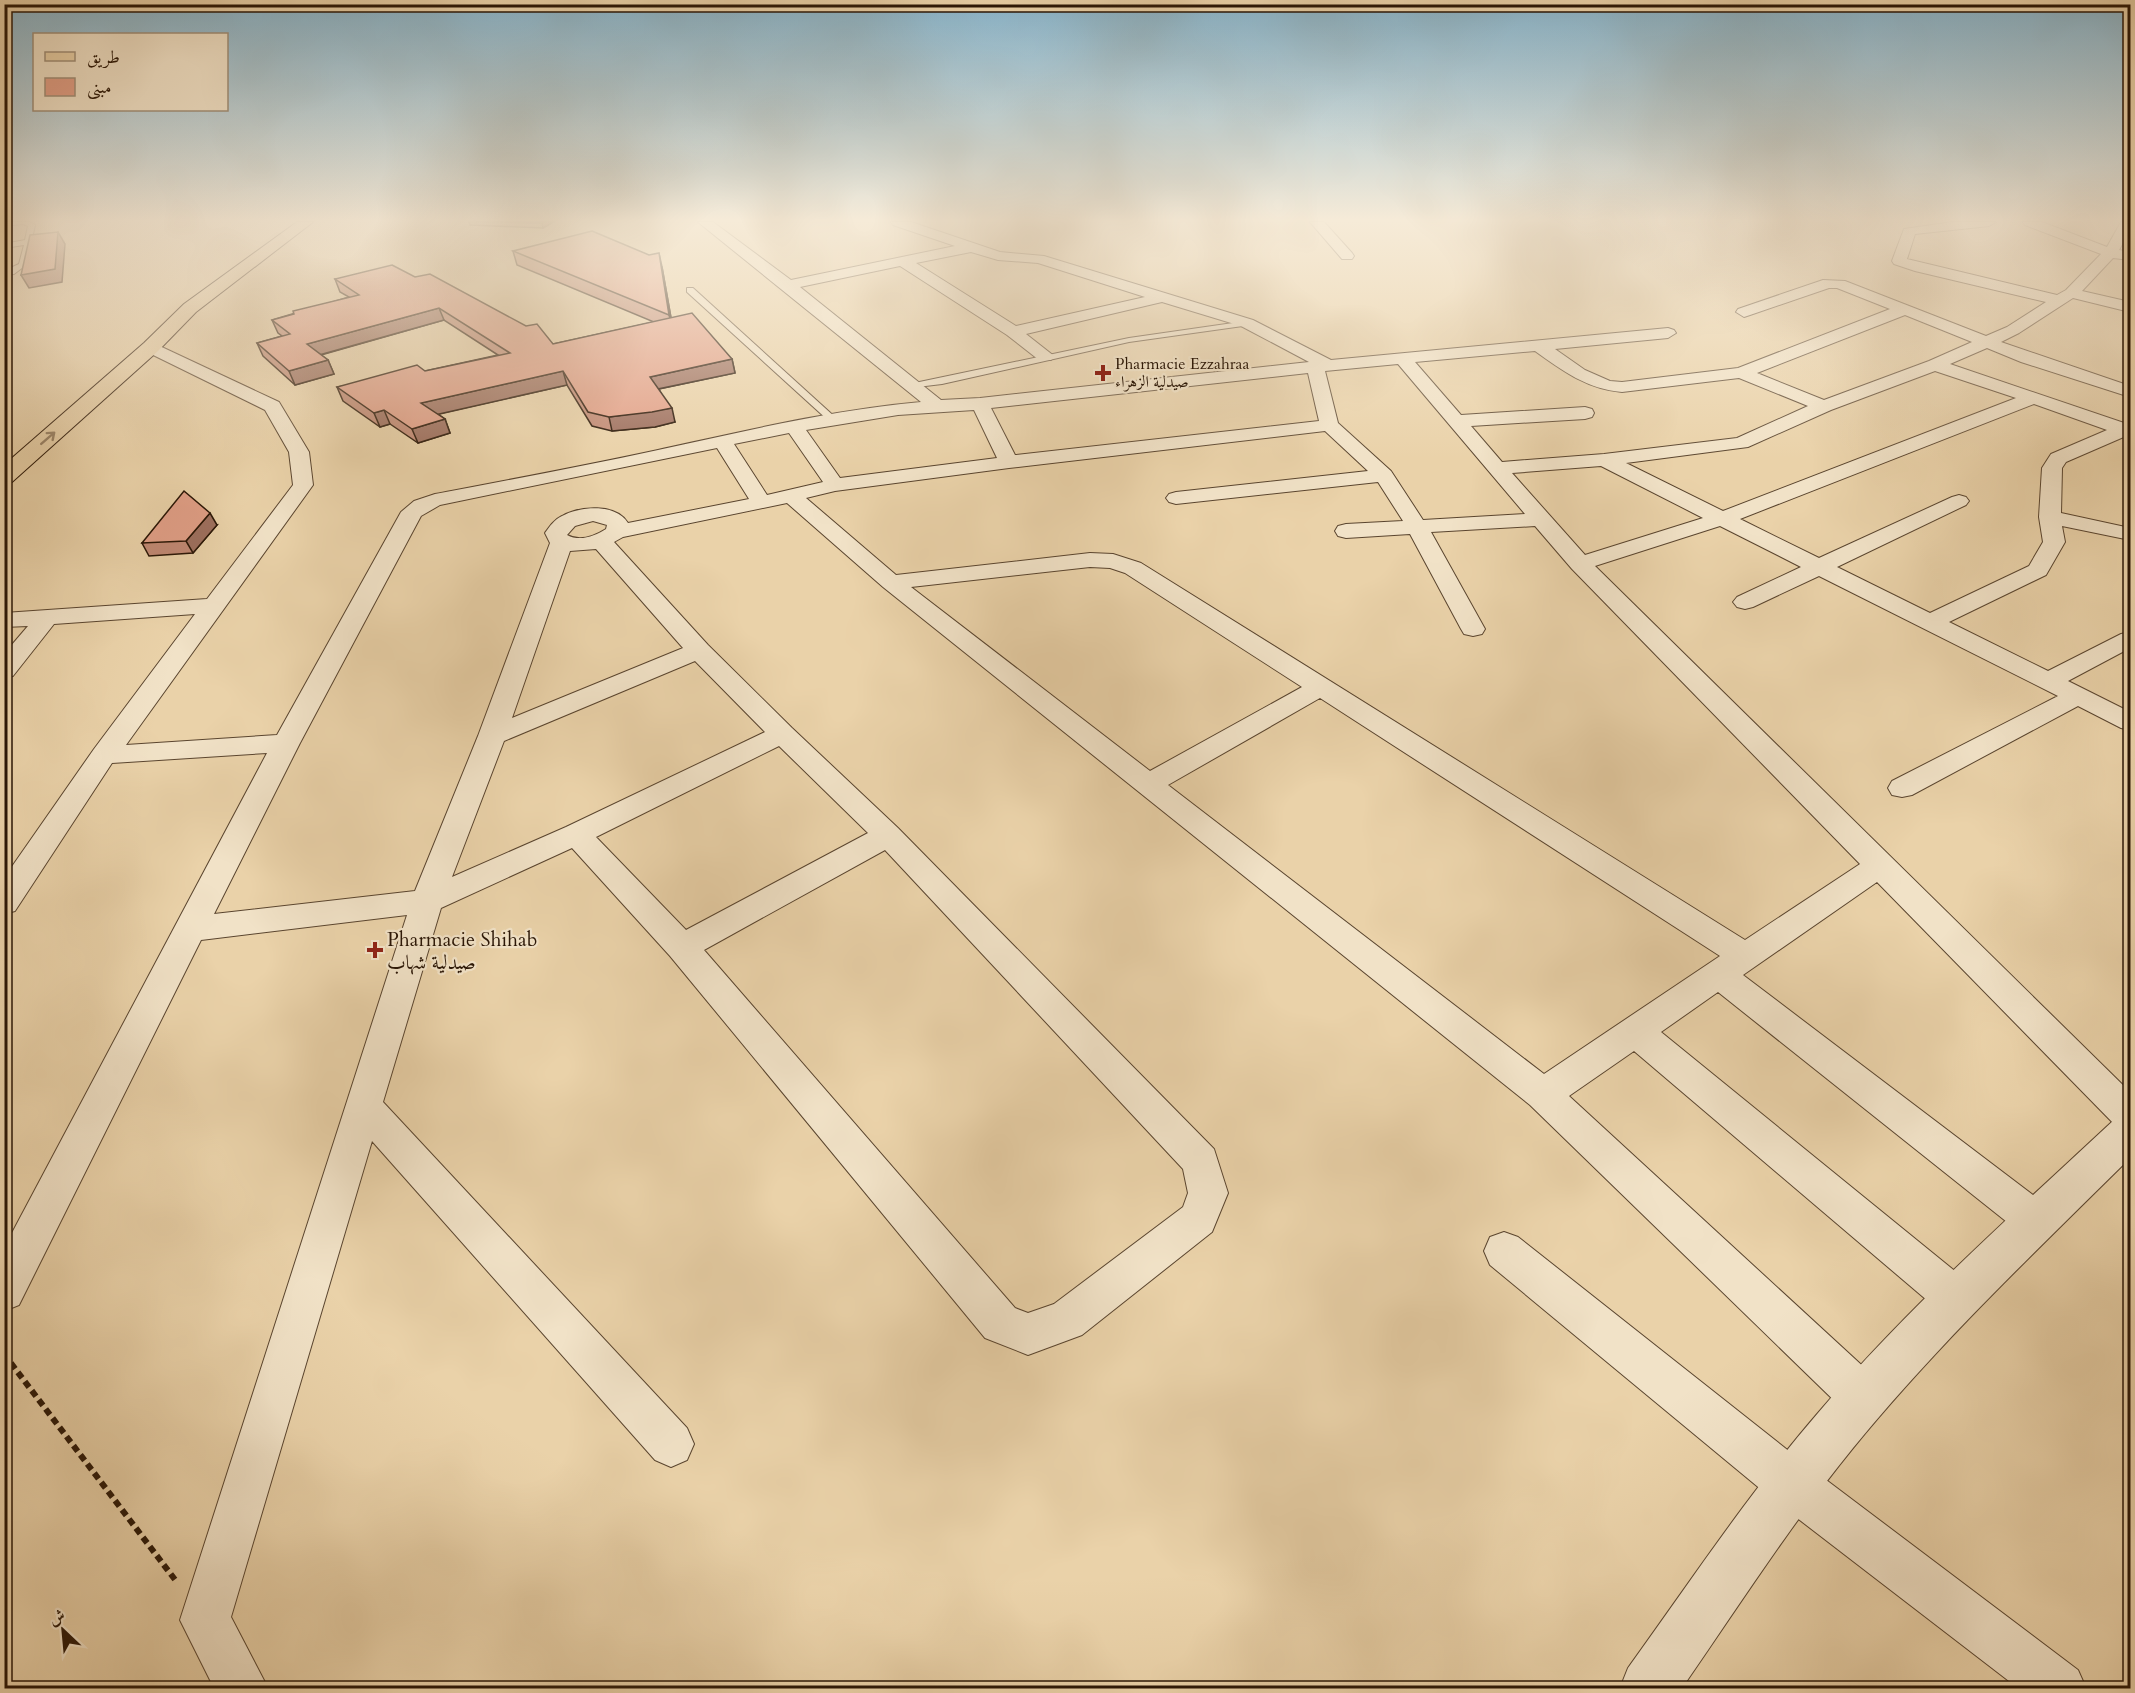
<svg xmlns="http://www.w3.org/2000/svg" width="2135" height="1693" viewBox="0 0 2135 1693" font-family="Cardo,Amiri,serif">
	<rect width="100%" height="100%" fill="#ead2a9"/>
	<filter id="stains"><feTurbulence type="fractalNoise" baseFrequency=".00333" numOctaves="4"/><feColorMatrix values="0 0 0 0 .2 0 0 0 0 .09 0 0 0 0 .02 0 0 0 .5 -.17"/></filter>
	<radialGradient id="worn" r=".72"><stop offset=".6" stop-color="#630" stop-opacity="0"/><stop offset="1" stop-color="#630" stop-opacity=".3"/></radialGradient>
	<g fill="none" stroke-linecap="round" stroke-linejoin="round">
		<defs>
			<g id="service">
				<path d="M4 222H30L35 225 26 265 14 274 4 275V271L19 264 24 245 4 248V244L25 240 28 226 23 224 4 226Z"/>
				<path d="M687 288H693L836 418V422H830L687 292Z"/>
				<path d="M1247 321H1250V325L1129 342 942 384 909 388 905 385 1129 338Z"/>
			</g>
			<g id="minor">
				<path d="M698 222H713L791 280 955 246 893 225 891 222H911L1000 252 1044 256 1253 320 1331 360 1668 328 1674 330 1676 333 1668 338 1555 349 1585 370 1610 381 1622 382 1738 368 1890 309 1837 288H1829L1750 315 1744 317 1736 312 1738 309 1823 280 1845 281 1986 336 2007 327 2046 302 1915 271 1894 264 1892 261 1904 229 1953 222H1996L1989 226 1915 234 1907 259 2057 295 2066 290 2101 254 2025 225 2023 222H2042L2107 247 2121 222H2130V230L2119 250 2130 252V260L2113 258 2082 291 2130 302V312L2073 298 2019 333 2001 342 2130 386V397L2021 362 1987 348 1950 364 2130 425V437L2126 436 2066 462 2062 468 2061 513 2130 528V540L2062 526 2065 542 2046 575 1949 622 2048 671 2121 634 2130 632V648L2068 681 2130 712V730L2121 728 2078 706 1912 795 1902 797 1892 795 1888 788 1892 781 2058 696 1819 576 1753 607 1745 609 1737 607 1733 602 1737 597 1801 567 1720 526 1595 566 2130 1092V1132L2117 1127 1877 882 1743 975 2050 1208 2056 1221 2050 1234 2036 1239 2022 1234 1718 992 1661 1032 1972 1285 1978 1299 1972 1313 1957 1319 1942 1313 1634 1051 1569 1096 1880 1382 1886 1398 1880 1414 1864 1420 1848 1414 1530 1105 883 587 787 503 623 537 614 542 708 645 792 728 898 828 1214 1149 1228 1193 1212 1232 1082 1335 1028 1355 985 1338 670 956 572 848 441 908 383 1102 687 1428 694 1444 687 1460 671 1467 655 1460 372 1141 231 1617 268 1688H214L180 1620 407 915 201 940 19 1305 4 1311V1248L267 753 112 763 15 911 4 914V878L94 749 195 614 54 624 13 676 4 678V654L28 626 4 627V613L207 599 293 485 289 452 265 410 145 351 143 347 151 342 279 402 309 452 313 485 126 745 277 735 401 512 414 501 435 494C509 480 584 466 658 450 745 431 832 410 921 402ZM971 252 998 260 1038 263 1145 297 1016 326 916 263ZM900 266 1007 335 1039 360H1051L1054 356 1026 334 1162 302 1241 326 1309 362 980 398 941 400 800 287ZM1905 315 1972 342 1929 361 1824 400 1757 373ZM1535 351C1563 371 1587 389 1622 392L1739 378 1808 406 1737 438 1604 454 1502 462 1471 426 1585 419 1592 417 1594 413 1592 409 1585 407 1461 415 1415 362ZM1398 364 1525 514 1423 520 1391 471 1338 423 1325 371ZM1935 371 2016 398 1723 511 1626 463 1748 447 1831 410ZM1308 373 1319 421 1015 455 991 408ZM2034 404 2107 430 2051 454 2042 468 2039 517 2043 542 2029 566 1930 613 1837 567 1966 505 1969 501 1966 497 1959 495 1952 497 1819 558 1740 519ZM974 410 997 458 840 478 806 430 898 415ZM1325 431 1368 471 1176 492 1169 494 1166 498 1169 502 1176 504 1378 482 1403 521 1346 524 1338 526 1335 531 1338 536 1346 538 1410 534 1461 629 1464 634 1473 636 1482 634 1485 629 1431 532 1535 526 1572 569 1860 864 1745 940 1141 563 1113 554 1090 553 896 575 806 498 835 491 1009 468ZM789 433 823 482 767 495 734 444ZM717 448 749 499 628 523C616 503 580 506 562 516 554 520 550 526 545 533L550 543 478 736 415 891 214 914 300 743 421 516 440 505ZM1601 466 1703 518 1585 555 1512 473ZM593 521 607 525 606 529C595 536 580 542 567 535L575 526ZM596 549 683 648 512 718 570 551ZM1090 567 1110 568 1125 573 1302 687 1150 771 911 587ZM695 661 765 732 566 827 452 877 504 741ZM1320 698 1720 956 1544 1074 1168 785ZM779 746 868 833 686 930 596 837ZM885 850 1183 1169 1188 1193 1183 1207 1054 1304 1028 1313 1015 1308 704 950Z"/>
				<path d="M1310 222H1324L1352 253 1354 256 1352 259H1342Z"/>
				<path d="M1504 1232 1518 1237 1809 1467 2078 1670 2086 1688H2018L1775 1501 1490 1265 1484 1251 1490 1237Z"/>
			</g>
			<path id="tertiary" d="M2130 1114V1158C2035 1252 1938 1344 1853 1448 1791 1524 1738 1607 1682 1688H1620L1628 1668C1690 1582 1749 1493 1818 1413 1908 1307 2013 1214 2115 1119Z"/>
			<path id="primary" d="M297 222H313L196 312 158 351 12 482 4 484V465L144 343 184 304Z"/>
		</defs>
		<use href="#service" stroke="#5a452f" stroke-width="2"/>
		<use href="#minor" stroke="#5a452f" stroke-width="2"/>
		<use href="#tertiary" stroke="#5a452f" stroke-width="2"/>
		<use href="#primary" stroke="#2a1606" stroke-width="2"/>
		<path stroke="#2a1606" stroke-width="6" stroke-dasharray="7 4.5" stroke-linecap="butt" d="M4 1354 176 1581"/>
		<use href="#service" fill="#f1e2c7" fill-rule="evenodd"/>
		<use href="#minor" fill="#f1e2c7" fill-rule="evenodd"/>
		<use href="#tertiary" fill="#f1e2c7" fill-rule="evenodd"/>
		<use href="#primary" fill="#ead2a9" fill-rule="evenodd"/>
	</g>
	<g fill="#c28a75" stroke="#2a1606" stroke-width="1.5">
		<path d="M469 222H553L543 228 470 225Z"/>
		<path d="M513 251 662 267 671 318 732 359 735 373 659 389 675 422 655 427 612 431 592 426 567 385 438 414 445 419 450 433 418 443 390 424 380 427 343 401 337 387 425 371 498 355 444 320 321 355 328 360 334 374 295 385 263 356 257 343 282 336 278 333 272 320 349 297 340 292 335 279 415 277 553 344 654 322 517 265Z"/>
		<path d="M217 525 193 553 149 556 142 543Z"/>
	</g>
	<g fill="#9e705f" stroke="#2a1606" stroke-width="1.5">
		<path d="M544 222H553L543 228 542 223Z"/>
		<path d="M58 232 65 244 62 282 29 288 21 275Z"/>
		<path d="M659 253 662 267 673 329 669 315Z"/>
		<path d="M439 308 444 320 312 357 307 344Z"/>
		<path d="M732 359 735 373 653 390 650 377Z"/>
		<path d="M328 360 334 374 295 385 289 371Z"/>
		<path d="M563 371 567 385 426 417 421 403Z"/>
		<path d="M672 408 675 422 655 427 612 431 609 417Z"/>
		<path d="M384 410 390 424 380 427 374 413Z"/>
		<path d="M445 419 450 433 418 443 412 429Z"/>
		<path d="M210 513 217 525 193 553 186 541Z"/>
	</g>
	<g fill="#e2a088" stroke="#2a1606" stroke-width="1.5">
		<path d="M500 222H544L542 223Z"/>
		<path d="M592 231 649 255 659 253 669 315 513 251Z"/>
		<path d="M58 232 55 269 21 275 30 235Z"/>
		<path d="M392 265 415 277 430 274 526 326 537 324 553 344 692 313 732 359 650 377 672 408 652 412 609 417 588 412 563 371 421 403 445 419 412 429 384 410 374 413 337 387 417 365 425 371 510 353 439 308 307 344 328 360 289 371 257 343 290 334 272 320 294 314 293 311 359 295 335 279Z"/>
		<path d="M184 491 210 513 186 541 142 543Z"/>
	</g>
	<defs><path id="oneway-shaft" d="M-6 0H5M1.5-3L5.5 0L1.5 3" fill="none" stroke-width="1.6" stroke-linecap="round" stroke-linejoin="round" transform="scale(1.5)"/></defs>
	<use stroke="#947d60" href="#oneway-shaft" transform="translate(48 438) rotate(-41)"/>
	<linearGradient id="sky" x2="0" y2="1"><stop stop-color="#88b6ce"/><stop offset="0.48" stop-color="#f6ebd8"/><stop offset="1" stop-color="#f6ebd8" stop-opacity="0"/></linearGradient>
	<rect width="2135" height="459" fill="url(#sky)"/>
	<g fill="#8f2418" stroke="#f1e2c7" stroke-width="2">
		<path d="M1100 364h6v6h6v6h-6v6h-6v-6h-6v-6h6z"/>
		<path d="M372 941h6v6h6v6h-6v6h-6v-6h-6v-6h6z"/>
	</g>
	<g text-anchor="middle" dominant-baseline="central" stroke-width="4.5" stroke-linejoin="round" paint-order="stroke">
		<g font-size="16" fill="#2a1606" stroke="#f1e2c7" text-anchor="start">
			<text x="1115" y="364">Pharmacie Ezzahraa<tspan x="1115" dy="18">صيدلية الزهراء</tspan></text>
		</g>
		<g font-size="20" fill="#2a1606" stroke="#f1e2c7" text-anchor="start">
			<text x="387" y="939">Pharmacie Shihab<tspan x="387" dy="23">صيدلية شهاب</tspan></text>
		</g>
	</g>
	<rect width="2135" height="1693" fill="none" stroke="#ead2a9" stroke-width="24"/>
	<rect x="6" y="6" width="2123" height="1681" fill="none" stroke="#2a1606" stroke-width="3"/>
	<rect x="12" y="12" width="2111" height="1669" fill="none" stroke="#2a1606" stroke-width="1.5"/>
	<rect x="33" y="33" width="195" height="78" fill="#f1e2c7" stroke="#a1907a" stroke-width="1.5"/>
	<rect x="45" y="52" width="30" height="9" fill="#ead2a9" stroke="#a1907a" stroke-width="1.5"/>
	<text x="87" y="63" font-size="18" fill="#2a1606">طريق</text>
	<rect x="45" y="78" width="30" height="18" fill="#e2a088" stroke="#a1907a" stroke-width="1.5"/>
	<text x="87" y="93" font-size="18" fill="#2a1606">مبنى</text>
	<g transform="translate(63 1630) rotate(334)" stroke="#f1e2c7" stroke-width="4.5" paint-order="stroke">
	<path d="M0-4.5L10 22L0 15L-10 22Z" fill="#2a1606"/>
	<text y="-9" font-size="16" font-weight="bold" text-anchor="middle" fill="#2a1606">ش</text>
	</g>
	<rect width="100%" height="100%" filter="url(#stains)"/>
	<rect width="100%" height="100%" fill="url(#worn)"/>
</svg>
